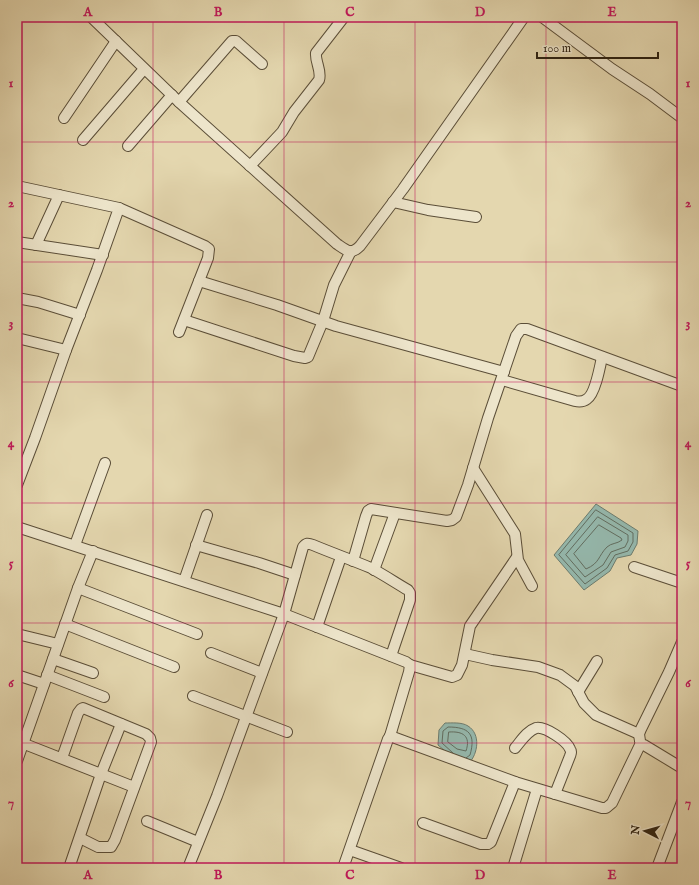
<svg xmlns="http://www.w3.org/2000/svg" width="699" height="885" viewBox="0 0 699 885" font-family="'IM FELL English',serif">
	<rect width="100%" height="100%" fill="#e4d7af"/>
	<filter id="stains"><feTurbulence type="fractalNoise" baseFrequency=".005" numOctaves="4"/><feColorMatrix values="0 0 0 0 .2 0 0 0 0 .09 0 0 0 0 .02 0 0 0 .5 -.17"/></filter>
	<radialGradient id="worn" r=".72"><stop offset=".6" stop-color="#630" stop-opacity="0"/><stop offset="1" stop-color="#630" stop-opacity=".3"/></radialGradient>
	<g fill="#95b9ae" stroke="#6b7c6f">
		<path d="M596 504 638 531 637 544 631 555 617 558 610 571 584 590 554 555Z"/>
		<path d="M445 723C452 723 462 722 468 726 481 734 478 754 469 763L452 757 438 745 439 730Z"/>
	</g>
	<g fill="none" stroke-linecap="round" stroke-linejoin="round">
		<g stroke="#616d60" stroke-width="1">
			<path d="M596 510 633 533V542L628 551 615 555 607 568 585 584 559 555Z"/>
			<path d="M598 517 628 535V541L625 547 611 552 603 565 585 577 566 555Z"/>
			<path d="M599 525 621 538 622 540C617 544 611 543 607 547 598 556 600 563 586 569L574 554Z"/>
			<path d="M449 732C463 731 471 736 466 751L457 749 448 742Z"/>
			<path d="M453 753 442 743 443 731 448 727C469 727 476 734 470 755L466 758"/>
		</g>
		<defs>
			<g id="minor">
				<path d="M91 17 179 102 337 244C347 251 351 255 360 246L403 189 524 17"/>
				<path d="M542 17 612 69 650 94 682 118"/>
				<path d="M179 102 232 41H236L262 64"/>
				<path d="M64 118 116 41"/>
				<path d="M83 140 144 69"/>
				<path d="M128 146 172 95"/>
				<path d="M250 166 282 132 294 112 319 80C322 71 315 62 316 53L344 17"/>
				<path d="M17 186 119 208 97 270 66 350 35 438 17 485"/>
				<path d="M393 202 428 210 476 217"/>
				<path d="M119 208 205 246 209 249 208 258 179 332"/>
				<path d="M17 242 103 255"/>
				<path d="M36 245 59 195"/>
				<path d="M199 281 277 305 336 326 504 372"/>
				<path d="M17 298 38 302 80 315"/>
				<path d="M184 320 294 356 305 358 308 357 323 321 334 285 351 251"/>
				<path d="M17 338 66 350"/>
				<path d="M502 380 575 401C579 402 583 402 587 399 595 394 600 367 602 357"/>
				<path d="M473 468 515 534 518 560 532 586"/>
				<path d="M17 527 284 614 406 662 410 665 409 672 390 736"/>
				<path d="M75 545 105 463"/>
				<path d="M196 545 259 563 295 575"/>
				<path d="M353 561 366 516 368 511 371 509 447 521 452 520 456 517 468 485 488 418 516 336 521 329H527L682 386"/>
				<path d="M634 567 682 583"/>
				<path d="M374 570 395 513"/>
				<path d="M184 581 207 515"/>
				<path d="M78 588 197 634"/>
				<path d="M65 624 174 667"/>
				<path d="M317 627 341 557"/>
				<path d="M17 634 58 644"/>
				<path d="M211 653 262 673"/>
				<path d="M465 654 492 660 538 667 560 675 575 686 584 703 596 715 639 734"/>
				<path d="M53 659 93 673"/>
				<path d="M410 665 452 677 457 675 462 665 470 626 517 557"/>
				<path d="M17 675 44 684"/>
				<path d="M47 675 104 697"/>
				<path d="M578 692 597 661"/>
				<path d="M193 696 287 732"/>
				<path d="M17 741 134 787"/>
				<path d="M640 741 639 734 641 729 669 672 682 642"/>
				<path d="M515 748C521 741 527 731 536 728 545 726 567 741 570 749 572 752 571 753 570 756L555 794"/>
				<path d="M62 758 78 713 81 709 83 708 146 734 150 738 151 742 115 840 111 847H98L80 838"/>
				<path d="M17 761 78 588 93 551"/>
				<path d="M147 821 198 842"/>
				<path d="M423 823 481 844H488L491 842 515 782"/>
				<path d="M350 850 401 868"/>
				<path d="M69 868 101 774 121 724"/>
				<path d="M188 868 217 796 284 614 303 547C306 543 308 543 313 545 332 553 352 560 371 568 384 575 396 583 408 590L410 593V600L391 656"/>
				<path d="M343 868 388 739 390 736 515 782 602 808H606L612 803 640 745H644L682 768"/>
				<path d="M513 868 537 789"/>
				<path d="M657 868 682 802"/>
			</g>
		</defs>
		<use href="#minor" stroke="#5b4e38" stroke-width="12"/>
		<use href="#minor" stroke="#ede5cb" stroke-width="10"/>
	</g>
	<path fill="none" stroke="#c2185b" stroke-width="1" stroke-opacity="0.55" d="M153 17V868M284 17V868M415 17V868M546 17V868M17 142H682M17 262H682M17 382H682M17 503H682M17 623H682M17 743H682"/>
	<rect width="699" height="885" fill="none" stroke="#e4d7af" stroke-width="44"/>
	<g transform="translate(645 831) rotate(276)" stroke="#ede5cb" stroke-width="3" paint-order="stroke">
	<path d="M0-3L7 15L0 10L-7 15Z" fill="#2d2111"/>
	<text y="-6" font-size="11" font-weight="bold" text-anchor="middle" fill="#2d2111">N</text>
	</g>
	<path d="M537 52v6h121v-6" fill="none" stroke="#2d2111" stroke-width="2"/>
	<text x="543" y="52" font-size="12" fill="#2d2111" stroke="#ede5cb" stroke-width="3" paint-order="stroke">100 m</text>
	<rect x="22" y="22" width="655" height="841" fill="none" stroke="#c2185b" stroke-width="1.5"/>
	<g font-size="13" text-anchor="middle" font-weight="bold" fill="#c2185b">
		<text x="88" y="16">A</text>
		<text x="218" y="16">B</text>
		<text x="350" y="16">C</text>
		<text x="480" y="16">D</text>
		<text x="612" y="16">E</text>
		<text x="11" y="87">1</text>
		<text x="688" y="87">1</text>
		<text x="11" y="207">2</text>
		<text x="688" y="207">2</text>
		<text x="11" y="327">3</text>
		<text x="688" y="327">3</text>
		<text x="11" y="447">4</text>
		<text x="688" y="447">4</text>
		<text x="11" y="567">5</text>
		<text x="688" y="567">5</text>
		<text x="11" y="687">6</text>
		<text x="688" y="687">6</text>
		<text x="11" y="807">7</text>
		<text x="688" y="807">7</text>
		<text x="88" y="879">A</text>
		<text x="218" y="879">B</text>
		<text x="350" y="879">C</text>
		<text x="480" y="879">D</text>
		<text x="612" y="879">E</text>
	</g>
	<rect width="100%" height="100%" filter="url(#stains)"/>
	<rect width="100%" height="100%" fill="url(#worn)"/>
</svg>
